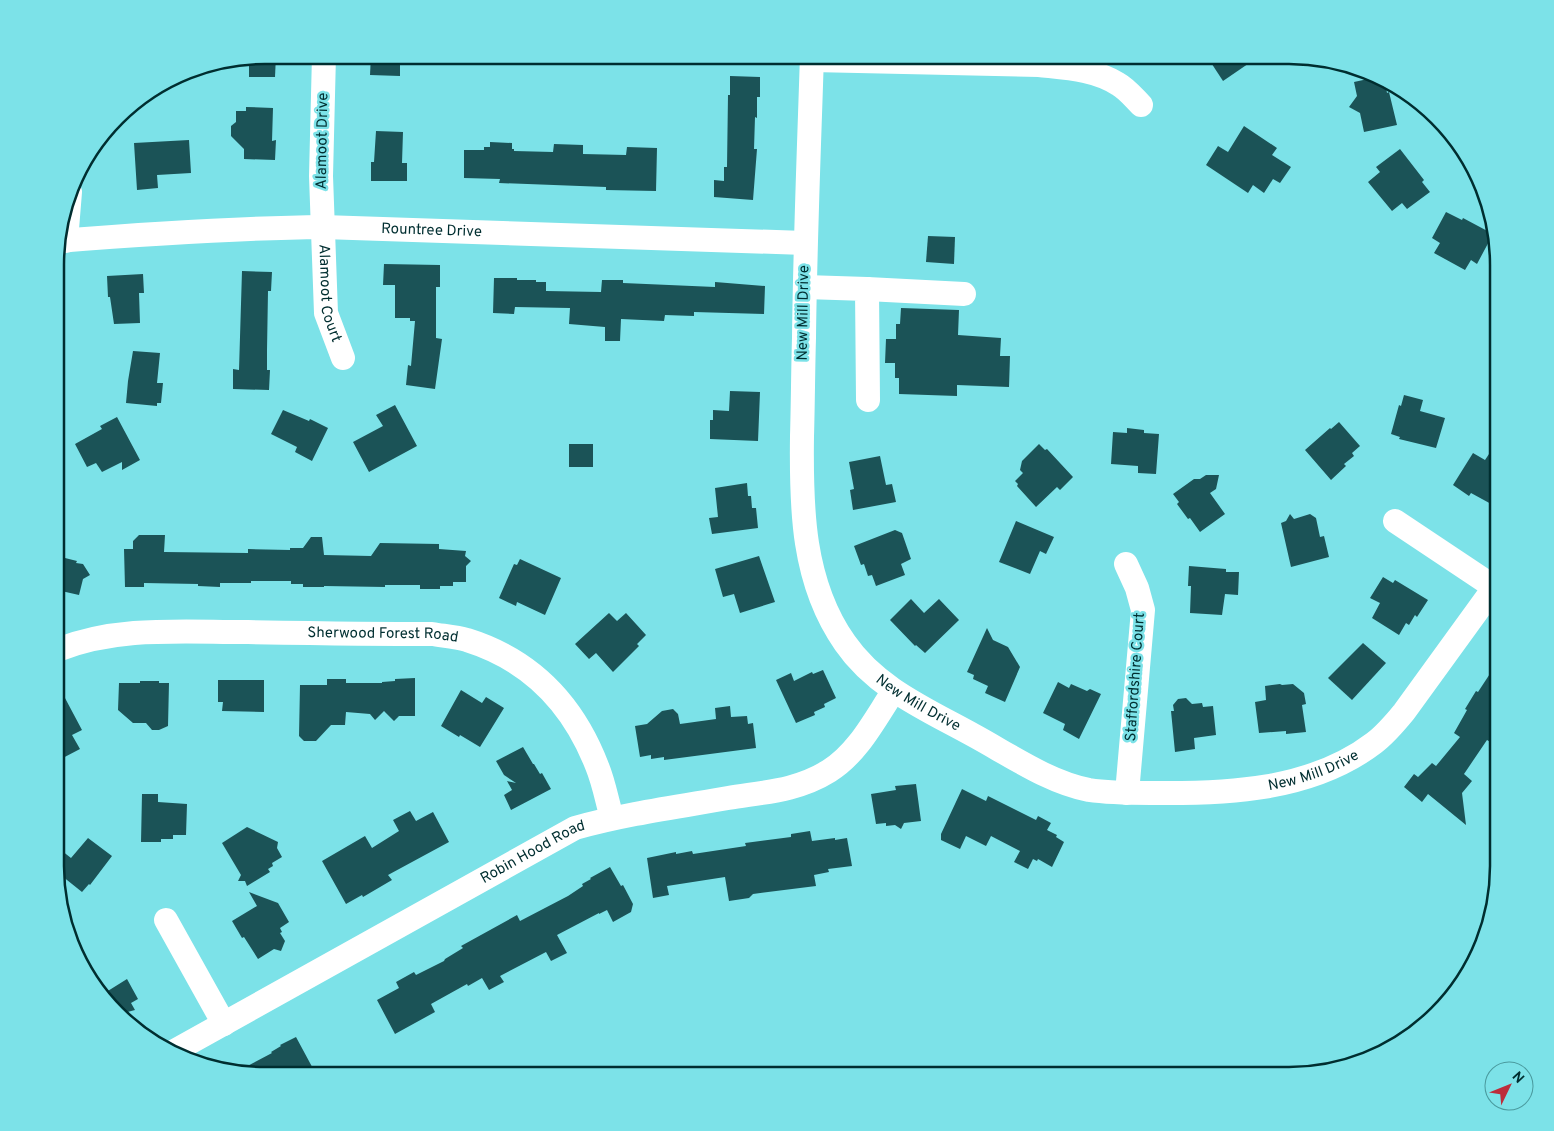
<svg xmlns="http://www.w3.org/2000/svg" width="1554" height="1131" viewBox="0 0 1554 1131" font-family="Overpass,sans-serif">
	<rect width="100%" height="100%" fill="#7ce2e8"/>
	<g fill="#1b5357">
		<path d="M264 55H276L275 77H249V58Z"/>
		<path d="M371 55H400V76L370 75Z"/>
		<path d="M1206 55H1261L1223 81Z"/>
		<path d="M730 76 760 77V97H757V118L755 117 754 149H757L753 200 714 197V180L724 181V167H727L728 95H730Z"/>
		<path d="M1377 77 1385 81 1387 93 1389 92 1397 125 1364 132 1360 113 1349 107 1357 96 1354 82Z"/>
		<path d="M246 107 273 108 272 141 276 140 275 160 244 159V149L231 136V126L236 122V111H246Z"/>
		<path d="M1244 126 1277 148 1272 155 1291 167 1280 183 1273 179 1264 193 1253 185 1248 193 1206 165 1218 146 1228 152Z"/>
		<path d="M376 131 403 132 402 163H407V181H371V162H374Z"/>
		<path d="M189 140 191 173 157 175 158 188 137 190 134 143Z"/>
		<path d="M490 142 512 143V149H514V151L553 152 554 144 583 145V154L626 155 627 147 657 148 656 191 606 190V187L499 183 500 179 464 178V150H484V147H490Z"/>
		<path d="M1400 149 1424 180 1422 182 1430 192 1407 209 1402 203 1392 211 1368 182 1380 172 1376 167Z"/>
		<path d="M1446 212 1462 220 1463 218 1493 234 1477 264 1471 260 1465 270 1434 253 1440 243 1432 238Z"/>
		<path d="M928 236 955 237 954 264 926 262Z"/>
		<path d="M384 264 440 265V287H436V338L442 339 435 389 406 385 408 365 411 366 415 321H410V318H395V285H383Z"/>
		<path d="M242 271 272 272 271 291H268L267 350V370H270L269 390 233 389V369L239 370Z"/>
		<path d="M143 274 144 293H139L140 323 114 324 110 297H108L107 276Z"/>
		<path d="M494 278H517V280H536V282H546V291L601 292 602 280H623V283L715 287V282L765 286 764 314 694 312V316L665 315 664 321 621 319 620 341H605V327L569 324 570 308 515 307 514 314 493 313Z"/>
		<path d="M901 308 959 310 958 335 1001 338 1000 356H1010L1009 387 957 385V396L899 394V378H895V363H885L886 339H896V324H900Z"/>
		<path d="M133 351 160 353 157 383H163L161 403H157V406L126 403 128 381Z"/>
		<path d="M730 391 760 392 758 441 710 439V420H713V410L729 411Z"/>
		<path d="M1404 395 1423 400 1420 411 1445 418 1436 448 1399 439 1400 437 1391 434 1399 405 1401 406Z"/>
		<path d="M395 405 417 446 369 472 353 442 383 426 376 415Z"/>
		<path d="M283 410 309 421 310 419 328 428 312 461 295 452 297 447 271 434Z"/>
		<path d="M117 417 140 460 122 470V462L102 472 96 463 87 467 75 444 102 429 100 426Z"/>
		<path d="M1339 422 1360 446 1352 453 1354 456 1344 464 1346 466 1331 480 1305 450 1330 428 1331 429Z"/>
		<path d="M1127 428 1144 430V433L1159 434 1156 474 1138 473V466L1111 464 1113 432 1127 433Z"/>
		<path d="M1499 439V496L1493 505 1471 493 1469 496 1453 485 1473 453 1485 460Z"/>
		<rect x="569" y="444" width="24" height="23"/>
		<path d="M1039 444 1045 450 1047 449 1073 477 1060 490 1057 487 1036 507 1017 486 1018 484 1015 481 1023 473 1020 470 1022 461Z"/>
		<path d="M880 456 886 485 892 484 896 502 853 510 850 490 854 489 849 462Z"/>
		<path d="M1206 475H1219L1216 489 1210 493 1225 514 1200 532 1190 518 1188 519 1177 504 1179 502 1173 494 1194 479H1200Z"/>
		<path d="M747 483 748 496H751L752 508H756L758 528 712 534 709 518 718 517 715 488Z"/>
		<path d="M1290 514 1294 519 1310 514 1316 518 1320 537 1324 536 1329 557 1291 567 1281 523 1286 521Z"/>
		<path d="M1016 521 1054 537 1046 554 1040 551 1030 574 999 562Z"/>
		<path d="M895 530 902 533 911 559 901 564 905 575 876 586 872 575 868 576 864 564 861 565 854 546Z"/>
		<path d="M139 535H165L164 552 248 553V549L290 550V548H303L311 537H322L324 555 371 556 380 543 439 544V549L466 551 465 556 471 561 466 566V582H453V586H440V589H420V585H385V587L324 586V587H303V584H291V581H251V583H220V587L198 586V584L144 583V587H125L124 549H133V541Z"/>
		<path d="M57 556 77 561 76 563 83 564 90 575 83 579 79 595 57 590Z"/>
		<path d="M759 556 775 602 740 613 734 594 723 597 715 569Z"/>
		<path d="M520 559 561 578 545 615 517 602 516 606 499 598 514 564 517 565Z"/>
		<path d="M1189 566 1226 569V572H1239L1238 595 1225 594 1222 615 1190 613 1191 586H1188Z"/>
		<path d="M1383 577 1393 583 1395 580 1428 600 1417 617 1415 615 1409 625 1406 623 1399 635 1372 618 1380 603 1370 598Z"/>
		<path d="M911 599 924 613 939 599 959 620 925 653 916 645 915 646 890 620Z"/>
		<path d="M609 613 617 621 626 613 646 635 637 644 639 646 613 672 596 653 589 659 575 644Z"/>
		<path d="M987 628 993 640 1008 647 1020 667 1005 702 985 693 988 686 973 679 974 675 967 672Z"/>
		<path d="M1363 643 1386 663 1352 700 1328 678Z"/>
		<path d="M1499 660V747L1487 740 1464 774 1472 781 1462 793 1466 825 1428 794 1422 802 1404 787 1414 774 1418 777 1432 763 1436 766 1460 737 1454 733 1467 710 1465 709 1476 691 1478 692Z"/>
		<path d="M823 670 836 698 824 704 825 707 814 712 815 715 796 723 776 680 791 673 794 681 812 672 813 674Z"/>
		<path d="M415 678V716H399L394 721 384 711 375 720 370 714 346 712 345 725H331L316 741H304L299 736 300 685H327V679H346V683H382V682L395 681V679Z"/>
		<path d="M218 680H264V712L222 711 223 702H218Z"/>
		<path d="M140 681H159V683H169L168 726 159 730H152L146 723H133L118 710 119 683H140Z"/>
		<path d="M1058 682 1069 688 1071 684 1087 691 1090 689 1101 694 1079 739 1063 730 1065 724 1043 713Z"/>
		<path d="M57 683 82 730 72 735 80 749 57 761Z"/>
		<path d="M1280 684 1282 685 1293 684 1304 693 1306 704 1302 705 1306 732 1286 734V731L1259 733 1255 702 1266 700 1265 686Z"/>
		<path d="M461 690 482 703 486 697 504 708 480 747 460 735 459 737 441 726Z"/>
		<path d="M1186 698 1192 704 1202 703 1203 707 1213 706 1216 735 1194 738 1195 749 1175 752 1171 711H1174L1173 705 1178 699Z"/>
		<path d="M730 706 731 717 747 716 748 724 753 723 756 748 664 760V757L651 759V755L640 757 635 726 647 724 662 711 673 709 678 714 680 724 716 719 715 708Z"/>
		<path d="M523 747 533 764H534L540 774 542 773 551 789 511 810 504 795 512 790 507 781 516 783 504 775 496 761Z"/>
		<path d="M916 784 921 821 904 823 901 829 895 825 886 826V823L876 824 871 794 896 790 895 786Z"/>
		<path d="M962 789 986 801 988 796 1036 820 1038 816 1051 823 1047 830 1057 835 1056 837 1064 842 1052 867 1038 859 1037 861 1033 859 1028 869 1014 862 1020 851 991 836 986 846 966 836 960 849 941 840V834Z"/>
		<path d="M142 794H158V802L187 804 186 835H173V839H161V842H141Z"/>
		<path d="M410 811 416 821 433 812 449 842 388 875 392 880 363 897 362 895 346 904 322 861 365 836 372 848 399 831 393 820Z"/>
		<path d="M247 827 278 842 277 848 282 857 272 863 273 866 268 869 270 872 247 886 245 881H238L241 875 222 843Z"/>
		<path d="M810 831 812 841 835 838V840L847 838 852 866 828 869 829 872 814 875 816 886 753 894 749 898 729 901 725 877 667 886 669 895 653 898 647 858 676 852V854L692 851 693 854 746 846 745 843 791 837V834Z"/>
		<path d="M88 838 112 856 90 885 89 884 82 892 57 872V847L71 858Z"/>
		<path d="M610 867 621 886 623 885 633 904 631 912 613 922 607 910 599 914V913L557 935 567 953 551 961 546 952 500 976 504 982 489 990 482 978 468 986 467 984 431 1004 435 1012 395 1034 377 1000 399 988 396 982 414 972 416 975 444 961 445 959 463 948 461 946 517 915 520 921 568 896 583 886 582 884 591 879 590 878Z"/>
		<path d="M249 892 278 903 289 922 280 928 282 932 280 933 285 941 281 951 274 949 258 959 244 937 242 938 232 921 257 906Z"/>
		<path d="M127 979 138 999 131 1003 135 1010 120 1014 103 994Z"/>
		<path d="M296 1037 317 1076H251L236 1072 272 1053 271 1052 281 1046 280 1045Z"/>
	</g>
	<g fill="none" stroke-linecap="round" stroke-linejoin="round">
		<g stroke="#fff" stroke-width="24">
			<path id="s1" d="M324 55 321 176 326 313 343 358"/>
			<path id="s2" d="M812 55C809 149 805 244 804 338 803 371 803 403 802 436 801 507 802 582 845 643 876 688 926 709 973 735 1010 755 1048 782 1089 790 1109 793 1130 793 1151 793 1226 794 1311 791 1374 743 1386 734 1395 723 1404 712L1499 581"/>
			<path d="M812 60 1039 65C1066 68 1094 69 1118 84 1127 89 1134 98 1141 105"/>
			<path id="s3" d="M57 241C146 234 234 228 323 227L805 243"/>
			<path d="M66 241 70 192"/>
			<path d="M805 287 867 289 868 400"/>
			<path d="M867 289 964 294"/>
			<path d="M1395 521 1494 587"/>
			<path d="M1126 564 1137 588 1143 610 1127 793"/>
			<path id="s4" d="M57 650C117 626 182 632 245 632 308 633 370 634 432 634 444 636 456 637 467 640 531 660 573 704 597 766 604 783 607 801 612 818"/>
			<path d="M166 920 224 1024"/>
			<path id="s5" d="M171 1053 575 828C625 814 676 807 728 798 764 792 797 791 829 771 858 753 875 719 893 692"/>
		</g>
	</g>
	<g text-anchor="middle" dominant-baseline="central" stroke-width="5" stroke-linejoin="round" paint-order="stroke">
		<g font-size="15" fill="#002e30" stroke="#7ce2e8">
			<text transform="translate(323 141) rotate(-89)">Alamoot Drive</text>
			<text stroke="none"><textPath href="#s3" startOffset="375">Rountree Drive</textPath></text>
			<text stroke="none"><textPath href="#s1" startOffset="239">Alamoot Court</textPath></text>
			<text transform="translate(804 313) rotate(-89)">New Mill Drive</text>
			<text stroke="none"><textPath href="#s4" startOffset="328">Sherwood Forest Road</textPath></text>
			<text transform="translate(1136 677) rotate(-86)">Staffordshire Court</text>
			<text stroke="none"><textPath href="#s2" startOffset="692">New Mill Drive</textPath></text>
			<text stroke="none"><textPath href="#s2" startOffset="1112">New Mill Drive</textPath></text>
			<text stroke="none"><textPath href="#s5" startOffset="414">Robin Hood Road</textPath></text>
		</g>
	</g>
	<path d="M0 0H1554V1131H0ZM265 64H1289A201 201 0 0 1 1490 265V866A201 201 0 0 1 1289 1067H265A201 201 0 0 1 64 866V265A201 201 0 0 1 265 64Z" fill="#7ce2e8" fill-rule="evenodd"/>
	<path fill="none" stroke="#002e30" stroke-width="2.5" d="M265 64H1289A201 201 0 0 1 1490 265V866A201 201 0 0 1 1289 1067H265A201 201 0 0 1 64 866V265A201 201 0 0 1 265 64Z"/>
	<g transform="translate(1509 1086) rotate(47)"><circle r="24" fill="#7ce2e8" stroke="#4a9a9e"/>
	<path d="M0-4L9 19L0 12L-9 19Z" fill="#bd2d3b"/>
	<text y="-8" font-size="14" font-weight="bold" text-anchor="middle" fill="#002e30">N</text>
	</g>
</svg>
